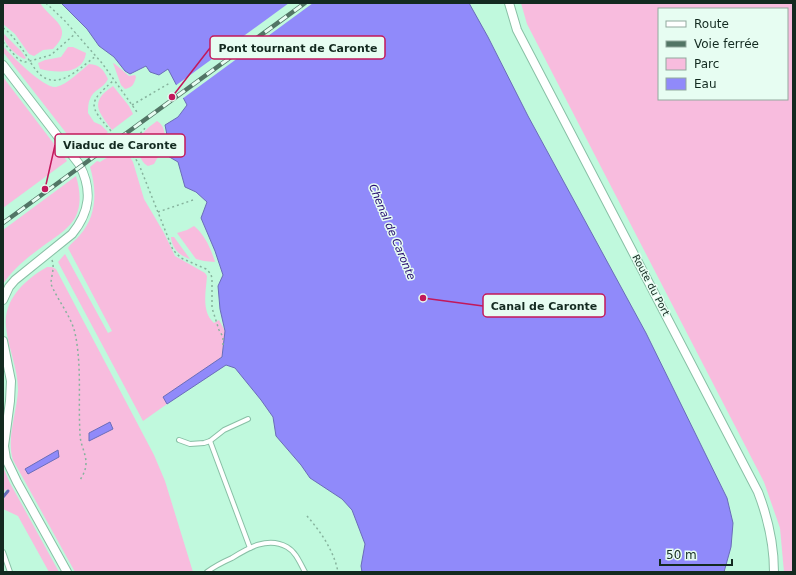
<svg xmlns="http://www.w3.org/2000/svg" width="796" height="575" viewBox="0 0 796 575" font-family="'DejaVu Sans',sans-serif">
	<rect width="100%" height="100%" fill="#c0f9dd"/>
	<g fill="#f8bcde" fill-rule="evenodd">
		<path d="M3 3H40C52 21 75 27 53 49L43 50 34 56 29 54 15 34 3 24Z"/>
		<path d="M521 3H793V572H784L780 528 764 482 527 24ZM659 9H787V99H659Z"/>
		<path d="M3 33 21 51 26 58 24 59C15 54 3 44 3 33Z"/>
		<path d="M3 46C10 55 45 89 56 87 68 84 80 71 89 64 100 65 103 69 108 79 104 88 93 90 90 99 88 103 88 109 88 113L94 122 101 125 108 132 100 139 96 136 86 143 87 147 81 152 3 52Z"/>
		<path d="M68 47H73L86 53C83 75 56 73 40 69L38 63 45 60 61 57Z"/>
		<path d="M113 63 115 64 129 76 135 75 136 77C134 84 133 87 125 89L121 85Z"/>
		<path d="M3 77 67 161 3 208Z"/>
		<path d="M113 86 129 106 133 114 112 130C98 111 89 102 113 86Z"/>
		<path d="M157 121C172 130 161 153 154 164L148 166C137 160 139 146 140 136L149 127Z"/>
		<path d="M120 146 130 157 133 162 144 199 164 233 175 256 205 273 207 276C206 291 201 312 214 323L219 320 225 331 222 357 164 397 167 404 143 421 58 262 65 254 108 333 112 331 68 248C71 243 76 240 80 235 97 216 97 190 90 167L97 161 100 162 111 155 110 153Z"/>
		<path d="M76 176C80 190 82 205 75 218 68 230 54 238 43 246 28 257 13 269 3 284V230Z"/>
		<path d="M194 226C205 235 211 249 215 262L204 261 196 259 177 233 187 230Z"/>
		<path d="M171 237H174L190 259C179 255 172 249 171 237Z"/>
		<path d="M47 267H52L56 269 154 455 165 481 193 572H75L13 460C6 438 17 413 18 390 18 368 8 348 6 327 3 299 26 279 47 267Z"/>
		<path d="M3 467 10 483 59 572H49L18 516 3 509V500L8 492 6 489 3 493Z"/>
	</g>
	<g fill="#908afa" stroke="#6a6db9">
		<path d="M61 3H469L488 37 528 116 646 333 727 498 733 523 731 547 724 572H362L361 566 365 544 352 510 342 499 310 478 301 465 276 436 273 417 261 400 235 368 226 365 167 404 163 397 222 357 225 331 220 309 218 286 223 275 215 251 201 218 207 202 196 192 185 187 178 162 166 155 165 142 167 135 165 125 178 117 187 105 168 69 159 75 150 72 146 66 130 74 125 71 114 57 99 46 87 29Z"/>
		<path d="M110 422 113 429 89 441V433Z"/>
		<path d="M58 450 59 457 28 474 25 469Z"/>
	</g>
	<path fill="#c0f9dd" d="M289 3H313L182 99 175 86Z"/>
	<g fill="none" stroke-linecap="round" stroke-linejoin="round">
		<path stroke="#6a6db9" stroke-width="3" d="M3 497 8 491"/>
		<defs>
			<g id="service">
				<path d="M179 440 190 444 204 443 210 441 224 430 248 419"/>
				<path d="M210 441 250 548"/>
				<path d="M3 552 10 572"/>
				<path d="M207 572C215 566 223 562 232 558 248 548 268 536 287 547 296 552 300 563 305 572"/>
			</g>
			<g id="minor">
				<path d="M509 3 517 30 758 492C768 518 774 544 774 572"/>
				<path d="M3 65 79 164C93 190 90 212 72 234L15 280 9 287 3 300"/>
				<path d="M3 341 11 381 10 401 4 446 6 459 17 482 67 572"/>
			</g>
		</defs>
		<use href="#service" stroke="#89c0a6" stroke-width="6"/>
		<use href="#minor" stroke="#89c0a6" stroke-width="10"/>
		<g stroke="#86b39d" stroke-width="1.5" stroke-dasharray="2 3" stroke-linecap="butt">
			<path d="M46 3 65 21 102 63 137 112"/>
			<path d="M3 28C11 33 16 41 22 49 28 57 35 73 45 78 63 87 82 66 96 56"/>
			<path d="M3 42 19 60 25 62 30 61 51 55 76 33"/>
			<path d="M132 105 170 83"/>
			<path d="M111 131C88 105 88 103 114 80"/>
			<path d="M123 144 138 162 173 250 181 258 206 269 211 274 212 279V308L219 330 223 337V348"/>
			<path d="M125 146 144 130 145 127"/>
			<path d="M158 212 193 200"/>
			<path d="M52 260C55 268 51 276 51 284 58 301 71 316 75 333 82 366 78 400 80 434 80 444 86 453 86 463 86 470 83 475 80 480"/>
			<path d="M307 516C321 532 334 551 338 572"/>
		</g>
		<use href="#service" stroke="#fff" stroke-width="4"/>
		<use href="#minor" stroke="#fff" stroke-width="8"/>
		<defs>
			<path id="rail" d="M3 223 305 3"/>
		</defs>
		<use href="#rail" stroke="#527565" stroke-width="4.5"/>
		<use href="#rail" stroke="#e7fdf2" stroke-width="3" stroke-dasharray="9" stroke-linecap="butt"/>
	</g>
	<g text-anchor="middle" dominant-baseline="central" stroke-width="3" stroke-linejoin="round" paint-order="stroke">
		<g font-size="10" fill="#132a20" stroke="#e7fdf2">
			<text transform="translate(651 285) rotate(62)">Route du Port</text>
		</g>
		<g font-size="11" font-style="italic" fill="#280c71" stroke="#e7fdf2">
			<text transform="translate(392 232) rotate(67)">Chenal de Caronte</text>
		</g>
	</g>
	<path fill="none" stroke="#c2185b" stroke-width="1.5" d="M172 97L210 48M45 189L55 145M423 298L483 306"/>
	<g fill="#c2185b" stroke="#e7fdf2" stroke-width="1.5">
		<circle cx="172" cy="97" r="4"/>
		<circle cx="45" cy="189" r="4"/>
		<circle cx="423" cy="298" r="4"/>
	</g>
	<g fill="#e7fdf2" stroke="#c2185b" stroke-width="1.5">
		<rect x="210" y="36" width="175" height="23" rx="4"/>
		<rect x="55" y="134" width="130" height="23" rx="4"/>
		<rect x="483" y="294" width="122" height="23" rx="4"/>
	</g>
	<g font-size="11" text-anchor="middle" font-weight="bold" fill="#132a20">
		<text x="298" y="52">Pont tournant de Caronte</text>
		<text x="120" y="149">Viaduc de Caronte</text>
		<text x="544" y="310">Canal de Caronte</text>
	</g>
	<rect width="796" height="575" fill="none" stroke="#132a20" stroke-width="8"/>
	<rect x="658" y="8" width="130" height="92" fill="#e7fdf2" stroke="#92a99e"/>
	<rect x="666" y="21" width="20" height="6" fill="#ffffff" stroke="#92a99e"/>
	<text x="694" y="28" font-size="12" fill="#132a20">Route</text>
	<rect x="666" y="41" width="20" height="6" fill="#527565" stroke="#92a99e"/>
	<text x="694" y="48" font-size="12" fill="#132a20">Voie ferrée</text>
	<rect x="666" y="58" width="20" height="12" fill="#f8bcde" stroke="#92a99e"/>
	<text x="694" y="68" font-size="12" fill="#132a20">Parc</text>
	<rect x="666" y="78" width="20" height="12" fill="#908afa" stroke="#92a99e"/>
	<text x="694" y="88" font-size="12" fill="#132a20">Eau</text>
	<path d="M660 559v6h72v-6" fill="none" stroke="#132a20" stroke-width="2"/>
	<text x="666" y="559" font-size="12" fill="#132a20" stroke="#e7fdf2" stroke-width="3" paint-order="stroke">50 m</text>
</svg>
